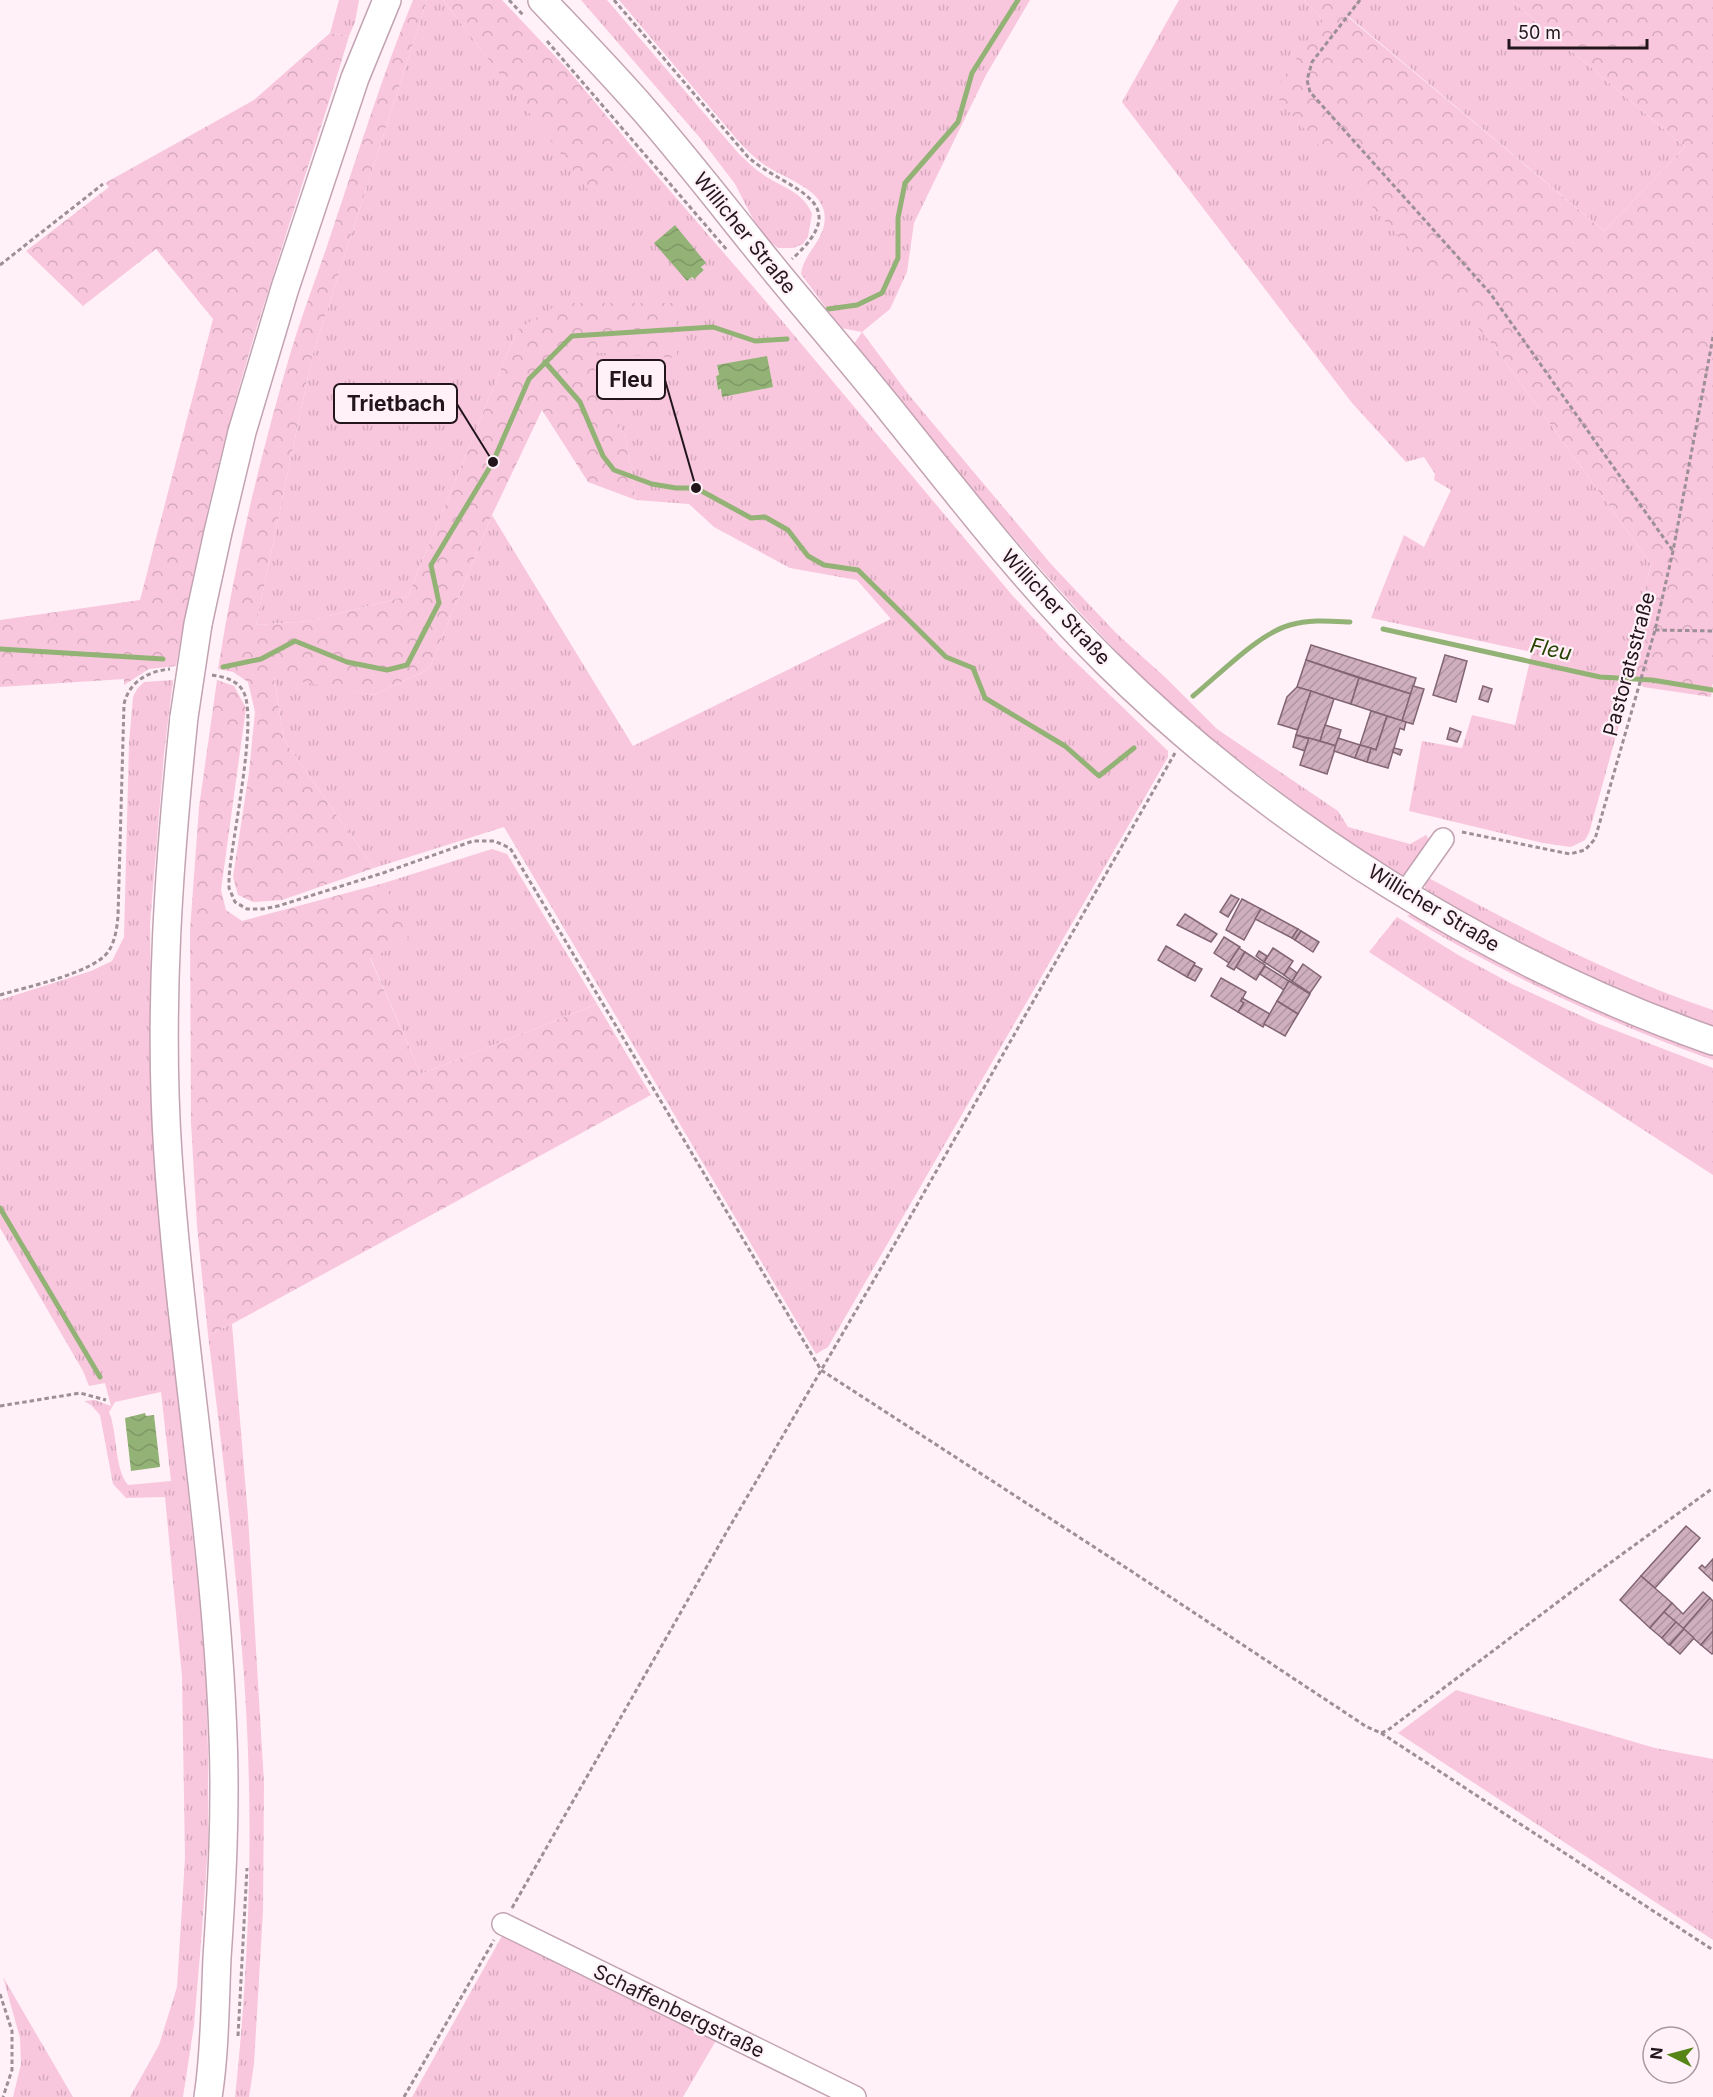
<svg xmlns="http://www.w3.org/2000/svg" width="1713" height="2097" viewBox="0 0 1713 2097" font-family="Inter,sans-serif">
	<defs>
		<pattern id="grass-tufts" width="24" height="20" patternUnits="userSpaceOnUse" patternTransform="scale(1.5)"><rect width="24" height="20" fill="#f9c7dd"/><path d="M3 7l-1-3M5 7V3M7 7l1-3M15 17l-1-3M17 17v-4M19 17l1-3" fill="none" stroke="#d5aabd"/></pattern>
		<pattern id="forest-crowns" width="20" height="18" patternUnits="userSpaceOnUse" patternTransform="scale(1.5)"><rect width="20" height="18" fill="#f9c7dd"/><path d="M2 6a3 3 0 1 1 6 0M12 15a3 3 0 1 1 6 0" fill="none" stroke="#d5aabd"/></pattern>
		<pattern id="water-waves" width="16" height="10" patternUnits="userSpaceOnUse" patternTransform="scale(1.5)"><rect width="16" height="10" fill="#93b276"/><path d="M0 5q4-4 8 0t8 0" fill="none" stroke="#7e9866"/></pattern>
		<pattern id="building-hatch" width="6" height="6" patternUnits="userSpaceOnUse" patternTransform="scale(1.5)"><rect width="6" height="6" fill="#cfafbd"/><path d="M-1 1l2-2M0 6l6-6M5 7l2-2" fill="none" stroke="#b196a2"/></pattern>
	</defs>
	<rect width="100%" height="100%" fill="#fff1f7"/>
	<g fill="url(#grass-tufts)" fill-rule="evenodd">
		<path d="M339 0H359L355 22 349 36 330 33Z"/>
		<path d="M427 0H443L593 195 639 155 762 297 1012 595 1059 646 1168 751V757L828 1347 816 1354 504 827 374 868 284 740 274 676 374 695 429 669 492 515 633 746 891 619 857 580 790 568 714 527 689 504 636 500 626 439 586 352 517 330 408 596 310 621 256 625 312 357ZM674 225 704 270 694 279 691 278 687 281ZM717 366 772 387 718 390 716 376H719Z"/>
		<path d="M581 0H607L739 154C746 160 753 168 761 173 779 187 803 190 812 214L808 237 803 244 793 248H778L766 239 754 221 735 184 700 138Z"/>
		<path d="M619 0H1030L986 75 914 223 907 272 890 309 862 332 909 395 1051 564 1116 633 1166 678 1217 729 1338 811 1348 827 1410 844 1426 835 1431 842 1407 876 1398 877C1346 840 1295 803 1244 764 1217 743 1189 722 1164 698 1060 599 970 486 878 377L854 344 862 332 841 328 801 274C803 255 821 243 824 225 831 192 790 181 768 167 757 161 749 152 740 143Z"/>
		<path d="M1179 0H1304L1323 20 1494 346 1651 564 1634 634 1633 672 1628 693 1589 833 1585 840 1571 847 1543 843 1409 811 1422 741 1462 748 1472 715 1515 725 1532 652 1371 618 1404 535 1424 547 1451 490 1434 480 1435 474 1424 457 1406 462 1352 403 1122 102Z"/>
		<path d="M1360 0H1511L1685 147 1604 231 1348 16Z"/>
		<path d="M173 680 164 754 150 924 152 1077 172 1341 205 1651 208 1750V1845L201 1943 194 2025 183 2097H130L159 2045 177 1987 185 1858 182 1676 165 1497 126 1498 113 1484 100 1415 91 1405 84 1401 95 1400 111 1406 105 1383 89 1386 83 1371 0 1228V1000L91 971 112 961 124 937 129 743 133 697 137 689 144 682ZM161 1392 171 1481 128 1485C114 1468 118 1434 109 1412L115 1402Z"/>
		<path d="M492 849 507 854 597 1004 421 1074 370 957 408 940 384 883Z"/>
		<path d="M1425 876C1518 926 1613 977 1713 1010V1029C1653 1006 1594 980 1537 952 1498 933 1460 914 1425 889Z"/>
		<path d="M1413 913 1668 1037 1713 1054V1060C1606 1022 1504 974 1407 916Z"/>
		<path d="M1397 917 1460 956 1514 985 1599 1024 1713 1068V1175L1369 952Z"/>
		<path d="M232 1324 248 1516 264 1783 263 1911 254 2064 249 2097H235C250 1958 254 1816 244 1677 236 1562 222 1448 208 1335Z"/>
		<path d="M1456 1690 1655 1748 1713 1759V1940L1398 1733Z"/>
		<path d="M502 1936 718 2037 683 2097H412Z"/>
		<path d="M3 1977 73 2097H13L21 2064 20 2038Z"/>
	</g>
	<g fill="url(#forest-crowns)">
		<path d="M413 0H427L312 357 256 625 310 621 408 596 517 330 560 303H676L677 358 587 352 626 439 636 500 588 482 542 410 492 515 429 669 374 695 274 677 284 740 374 868 282 900 253 902 238 895 233 877 249 772 255 712 248 682 233 672 218 669C235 562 260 456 291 351 303 311 319 271 332 231 358 154 382 76 413 0Z"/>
		<path d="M443 0H502L569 71 639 155 593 196Z"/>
		<path d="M1304 0H1360L1348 17 1604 231 1685 147 1511 0H1713V680L1711 697 1643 687 1633 672 1634 634 1651 564 1494 346 1273 93 1323 20Z"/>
		<path d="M330 33 349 36C325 118 297 198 272 279 231 405 199 535 176 666L149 669 124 685V679L0 687V620L140 600 213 319 156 249 83 306 26 251 109 187 105 183 254 100Z"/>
		<path d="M217 680 234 686 246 708 221 890 226 910 242 921 384 883 409 940 370 958 421 1074 597 1004 651 1095 232 1324 208 1335 197 1226 191 1123 190 931 199 807Z"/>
	</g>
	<g fill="url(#water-waves)">
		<path d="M675 225 706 263 701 267 704 270 694 279 692 277 687 281 654 243Z"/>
		<path d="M767 356 773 387 722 397 721 389 718 390 716 376 719 375 717 365Z"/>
		<path d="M145 1413 146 1416 154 1415 160 1467 131 1471 125 1418Z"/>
	</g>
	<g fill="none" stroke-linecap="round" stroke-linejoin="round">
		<g stroke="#93b276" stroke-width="5">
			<path d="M828 309 857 305 882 293 898 258V218L905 183 958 122 972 73 1018 0"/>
			<path d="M545 362 580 402 603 456 614 470 652 484 676 488H696L751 518 765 517 788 530 808 556 824 565 858 570 946 657 973 668 985 698 1065 746 1099 776 1134 748"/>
			<path d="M1383 629 1600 677 1652 680 1713 690"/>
			<path d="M0 649 163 659"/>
			<path d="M223 667 261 659 295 641 347 662 387 670 407 665 439 603 431 565 493 462 529 379 572 336 713 327 755 341 787 339"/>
			<path d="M1193 696C1220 674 1258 634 1290 625 1310 619 1330 621 1350 622"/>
			<path d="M0 1208 100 1377"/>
		</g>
	</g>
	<g fill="url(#building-hatch)" stroke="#826572" stroke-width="1.5">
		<path d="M1311 645 1416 678 1411 694 1306 660Z"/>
		<path d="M1445 655 1467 661 1456 702 1433 695Z"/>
		<path d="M1306 660 1359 678 1351 704 1297 687Z"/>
		<path d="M1359 678 1411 694 1402 721 1351 704Z"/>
		<path d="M1413 686 1424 689 1413 724 1402 721Z"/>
		<path d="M1483 686 1492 689 1488 702 1479 699Z"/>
		<path d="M1297 687 1311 691 1298 730 1278 724 1287 697Z"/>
		<path d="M1311 691 1334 699 1320 741 1296 735Z"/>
		<path d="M1371 711 1387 716 1376 750 1360 745Z"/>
		<path d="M1387 716 1406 722 1404 730 1400 728 1388 768 1367 762 1371 748 1376 750Z"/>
		<path d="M1325 725 1341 730 1336 746 1320 741Z"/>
		<path d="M1450 728 1461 732 1457 742 1447 739Z"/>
		<path d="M1296 735 1309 739 1305 751 1293 747Z"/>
		<path d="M1309 738 1336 746 1327 774 1300 765Z"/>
		<path d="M1338 738 1360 745 1355 758 1334 751Z"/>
		<path d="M1360 745 1371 748 1367 762 1355 758Z"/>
		<path d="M1394 748 1402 750 1400 755 1393 752Z"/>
		<path d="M1231 895 1239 899 1228 917 1220 912Z"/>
		<path d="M1242 899 1261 909 1244 940 1226 930Z"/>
		<path d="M1261 909 1298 929 1292 938 1255 919Z"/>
		<path d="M1185 914 1217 934 1211 942 1177 925Z"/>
		<path d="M1298 929 1301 931 1295 940 1292 938Z"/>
		<path d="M1301 931 1319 942 1313 952 1295 940Z"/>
		<path d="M1224 937 1240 947 1229 963 1214 953Z"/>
		<path d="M1166 946 1195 963 1187 977 1158 960Z"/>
		<path d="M1239 948 1245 952 1234 970 1227 966Z"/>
		<path d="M1273 948 1293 961 1284 975 1264 962Z"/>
		<path d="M1259 951 1267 956 1264 962 1256 956Z"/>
		<path d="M1245 952 1265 965 1256 980 1236 967Z"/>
		<path d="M1303 964 1321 977 1310 993 1292 981Z"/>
		<path d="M1194 965 1202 969 1195 981 1187 977Z"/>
		<path d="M1265 966 1289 981 1284 990 1260 974Z"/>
		<path d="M1289 967 1297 973 1292 981 1284 975Z"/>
		<path d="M1221 978 1246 992 1241 1001 1244 1003 1238 1012 1211 996Z"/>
		<path d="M1289 981 1310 994 1298 1014 1277 1001Z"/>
		<path d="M1242 998 1270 1014 1263 1027 1238 1012 1244 1003 1241 1001Z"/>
		<path d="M1277 1001 1298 1014 1285 1036 1264 1024Z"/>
		<path d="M1686 1526 1700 1538 1655 1588 1641 1576Z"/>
		<path d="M1713 1559V1581L1699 1568 1702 1565 1705 1568Z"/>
		<path d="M1641 1576 1672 1603 1650 1628 1620 1600Z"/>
		<path d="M1703 1592 1710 1598 1683 1629 1664 1612 1672 1603 1683 1614Z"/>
		<path d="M1710 1598 1713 1601V1631L1701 1645 1683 1629Z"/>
		<path d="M1664 1612 1676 1622 1662 1638 1650 1628Z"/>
		<path d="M1676 1622 1684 1629 1669 1645 1662 1638Z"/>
		<path d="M1684 1629 1694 1638 1680 1654 1670 1645Z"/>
		<path d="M1713 1631V1653L1712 1654 1701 1645Z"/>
	</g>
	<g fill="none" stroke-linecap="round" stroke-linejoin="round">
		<defs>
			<g id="minor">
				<path d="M1405 893 1443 839"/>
				<path d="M503 1924 855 2097"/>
			</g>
			<g id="major">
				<path d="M542 0C577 37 612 73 645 111 691 164 733 219 777 273 814 318 852 362 889 408 959 495 1027 584 1107 663 1273 827 1493 964 1713 1041"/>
				<path d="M198 624 218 532 242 432 285 288 355 78 387 0"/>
				<path d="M184 717C169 862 158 1009 168 1155 181 1349 216 1541 223 1736 226 1810 222 1884 217 1958 215 2003 215 2053 208 2097"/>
			</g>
		</defs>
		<use href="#minor" stroke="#c3a3b2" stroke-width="24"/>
		<use href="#major" stroke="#c3a3b2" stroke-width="30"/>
		<g stroke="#9c8f95" stroke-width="3" stroke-dasharray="4.5 3" stroke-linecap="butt">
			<path d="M509 0 524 16"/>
			<path d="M614 0 748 157C785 190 859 199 792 259"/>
			<path d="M1360 0 1312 62 1307 80 1310 92 1490 293 1673 551"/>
			<path d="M547 41 727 250"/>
			<path d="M0 265 103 184"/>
			<path d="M1655 630 1713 631"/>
			<path d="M212 675C224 677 237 680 243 691 259 717 231 842 229 878V888L235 902 247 909H263L278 906 383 873 473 841H494L510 848 821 1370 1125 1567 1367 1727 1381 1733 1388 1730 1599 1571 1713 1488"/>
			<path d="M1462 832 1570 854 1585 850 1595 839 1655 630 1673 551 1713 337"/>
			<path d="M0 995C26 987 93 973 108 952 115 942 117 928 118 916L124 704C129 682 148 671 170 669"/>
			<path d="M0 1406 80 1393 106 1400"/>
			<path d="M1381 1733 1713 1950"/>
			<path d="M512 1908 726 1533 885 1261 1175 753"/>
			<path d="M0 1994 12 2031V2070L3 2097"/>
			<path d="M238 2036 247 1868"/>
			<path d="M404 2097 494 1940"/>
		</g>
		<use href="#minor" stroke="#fff" stroke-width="21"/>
		<use href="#major" stroke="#fff" stroke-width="27"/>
		<defs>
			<path id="major-bridge" d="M184 717 198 624"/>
		</defs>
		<use href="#major-bridge" stroke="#c3a3b2" stroke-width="30" stroke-linecap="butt"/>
		<use href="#major-bridge" stroke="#fff" stroke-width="27"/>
	</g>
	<g text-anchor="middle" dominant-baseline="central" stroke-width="4.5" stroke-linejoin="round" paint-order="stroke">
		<g font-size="20" fill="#22161c" stroke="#fff1f7">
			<text transform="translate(745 233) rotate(51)">Willicher Straße</text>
			<text transform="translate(1056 607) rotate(47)">Willicher Straße</text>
			<text transform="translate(1629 664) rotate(-75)">Pastoratsstraße</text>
			<text transform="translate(1434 908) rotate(31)">Willicher Straße</text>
			<text transform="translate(679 2011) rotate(26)">Schaffenbergstraße</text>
		</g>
		<g font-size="21" font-style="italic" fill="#264200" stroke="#fff1f7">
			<text transform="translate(1551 649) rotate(12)">Fleu</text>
		</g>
	</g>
	<path fill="none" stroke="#22161c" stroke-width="2" d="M696 488L665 380M493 462L457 404"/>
	<g fill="#22161c" stroke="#fff1f7" stroke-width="2">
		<circle cx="696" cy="488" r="6"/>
		<circle cx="493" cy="462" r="6"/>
	</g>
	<g fill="#fff1f7" stroke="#22161c" stroke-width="2">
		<rect x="597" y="360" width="68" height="39" rx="6"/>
		<rect x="334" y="384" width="123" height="39" rx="6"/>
	</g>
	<g font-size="21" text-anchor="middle" font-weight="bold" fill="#22161c">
		<text x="631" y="387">Fleu</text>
		<text x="396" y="411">Trietbach</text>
	</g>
	<g transform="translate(1671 2055) rotate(276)"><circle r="28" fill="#fff1f7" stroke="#a7999f" stroke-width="1.5"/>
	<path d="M0-4.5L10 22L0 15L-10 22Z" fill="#568515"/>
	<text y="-9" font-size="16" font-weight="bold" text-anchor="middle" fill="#22161c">N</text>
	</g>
	<path d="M1509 39v9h138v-9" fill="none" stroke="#22161c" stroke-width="3"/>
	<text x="1518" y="39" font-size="18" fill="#22161c" stroke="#fff1f7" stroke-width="4.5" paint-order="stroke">50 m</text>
</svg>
